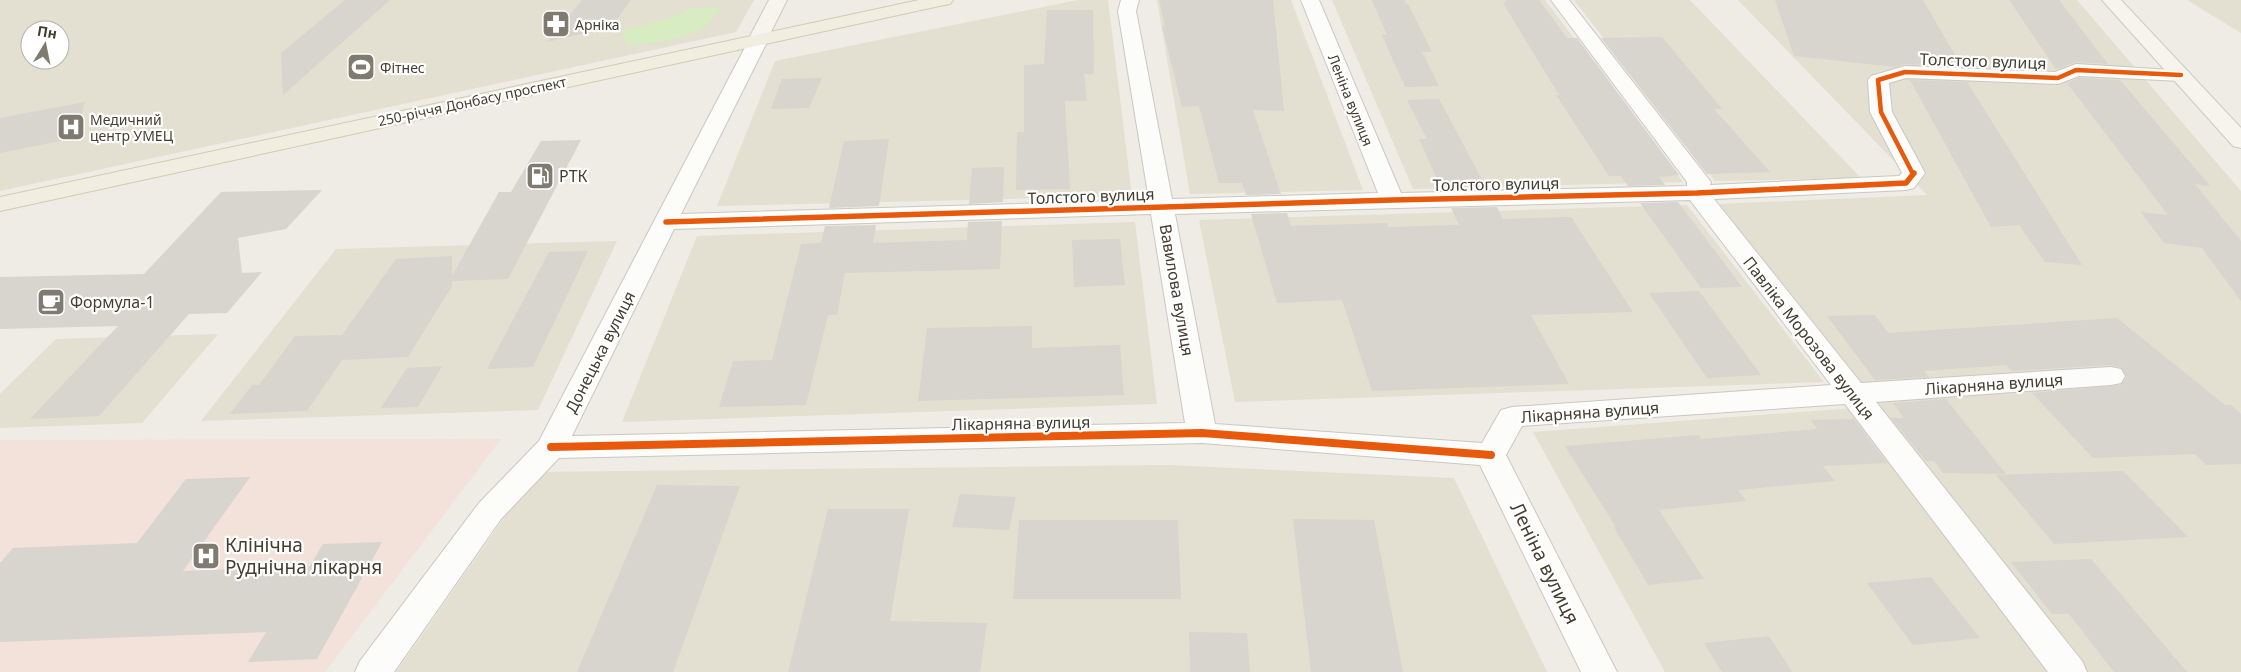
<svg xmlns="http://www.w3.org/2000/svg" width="2241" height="672" viewBox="0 0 2241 672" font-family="'Noto Sans',sans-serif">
	<rect width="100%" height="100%" fill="#eeece4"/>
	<g fill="#e3dfd1" fill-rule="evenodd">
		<path d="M0 0H754L736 32 0 191ZM30 30H60V60H30Z"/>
		<path d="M1078 0H1108L1132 196 717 206 775 61Z"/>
		<path d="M1157 0H1291L1363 190 1190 194Z"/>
		<path d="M1332 0H1545L1683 182 1413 189Z"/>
		<path d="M1574 0H1690L1861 178 1715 181Z"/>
		<path d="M1738 0H2077L2241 191V672H1665L1533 432 1880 406 1719 204 1927 195Z"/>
		<path d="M2187 0H2241V33Z"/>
		<path d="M1687 205 1824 382 1235 402 1199 220Z"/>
		<path d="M1135 222 1157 404 622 422 697 236Z"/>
		<path d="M617 241 538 410 201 421 336 249Z"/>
		<path d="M218 334 142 423 0 428V394L56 339Z"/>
		<path d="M1167 465 1454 478 1547 672H396L536 472Z"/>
	</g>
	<path fill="#f2e2da" d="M501 439 325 672H0V440Z"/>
	<path fill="#d8ecc1" d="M720 7C716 13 711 21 705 26 684 41 652 42 628 46L621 31 674 17 690 8Z"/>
	<g fill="#d7d5cd">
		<path d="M345 0H390L283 95 281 53Z"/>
		<path d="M582 0H631L611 27 547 42Z"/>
		<path d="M1159 0H1273L1284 111 1253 110 1281 194 1246 195 1242 183H1219L1199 106 1182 107 1162 26H1165Z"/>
		<path d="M1372 0H1404L1406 4H1408L1432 52H1422L1439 86 1405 87 1382 35H1387Z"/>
		<path d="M1504 0H1539L1567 38H1577L1679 175 1659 177 1665 185 1628 186 1621 176H1609L1556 95H1559L1503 3 1506 2Z"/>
		<path d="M1775 0H1923L1959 62 1954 61 1957 66 1905 64 1895 67 1794 56Z"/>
		<path d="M2009 0H2059L2108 64 2076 62 2056 69Z"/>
		<path d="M1047 10H1093L1094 74H1084L1087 101H1065L1070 189 1016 190 1017 132H1024V65L1044 64Z"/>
		<path d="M1662 37 1722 109H1714L1770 172 1707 174 1601 38Z"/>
		<path d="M822 78 809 108 771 109 782 79Z"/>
		<path d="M2079 78 2120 80 2210 186 2195 184 2241 241V301L2202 248 2164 243 2141 212 2168 215 2067 83Z"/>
		<path d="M1910 80 1967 82 2082 265 2045 262 2019 225 1991 227Z"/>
		<path d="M1439 99 1487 189 1442 190 1419 139H1427L1407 100Z"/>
		<path d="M85 102 75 138 0 153V118Z"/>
		<path d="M889 139 879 206 829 208 844 141Z"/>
		<path d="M581 140 508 279 452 281V286L408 357 342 360 307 411 230 414 252 385H259L295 336 342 335 396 259 452 256V276L499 192H511L541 141Z"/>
		<path d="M1004 167 1003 202 969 204 972 168Z"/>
		<path d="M322 190 286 229 238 238 242 273 262 272 227 313 189 314 99 416 30 419 118 326 0 329V277L144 274 221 192Z"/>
		<path d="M1678 202 1742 287 1701 288 1640 203Z"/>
		<path d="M1497 207 1503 219 1571 217 1633 312 1531 315 1569 384 1372 391 1342 300 1277 303 1251 214 1287 213 1291 226 1387 223 1388 227 1459 225 1451 208Z"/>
		<path d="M1002 221 1000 269 845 273 837 315H828L806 405 719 407 733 361 772 360 801 244 821 243 825 226 876 225 873 243 967 240 968 222Z"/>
		<path d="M1120 239 1125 285 1074 287 1072 240Z"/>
		<path d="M588 251 533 367 487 369 549 252Z"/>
		<path d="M1699 291 1761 375 1707 378 1649 293Z"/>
		<path d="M1875 315 1888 333 2117 318 2225 405H2231L2241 414V464L2206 465 2195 454 2093 458 2032 393 2121 385 2127 377 2121 367 2111 365 2012 371 2006 365 1924 371 1929 377 1875 380 1827 316Z"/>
		<path d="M1032 326V348L1120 345 1124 395 918 401 927 328Z"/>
		<path d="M442 366 418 407 381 408 407 368Z"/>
		<path d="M1946 399 2006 474 1943 473 1934 461H1926L1891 418H1904L1893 403Z"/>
		<path d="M1854 419 1887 463 1823 466 1835 481 1738 490 1746 501 1659 510 1704 579 1648 585 1614 527H1616L1565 446 1699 435 1701 439 1817 429 1811 420Z"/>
		<path d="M2123 471 2188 537 2054 544 1996 475Z"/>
		<path d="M250 477 183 571 310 566 323 544 382 542 317 659 248 662 266 632 0 642V563L13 548 137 543 186 479Z"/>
		<path d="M657 485 740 486 673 672H577Z"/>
		<path d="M960 494 1016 497 1009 530 952 527Z"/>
		<path d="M828 509H909L890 621 987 623 980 672H788Z"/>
		<path d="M1293 519 1374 520 1403 672H1311Z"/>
		<path d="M1019 520H1178L1181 599H1013Z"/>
		<path d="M2091 559 2187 672H2114L2069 614H2052L2011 562Z"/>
		<path d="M1931 577 1980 638 1913 645 1867 583Z"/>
		<path d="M1189 632 1247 633 1250 672H1190Z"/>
		<path d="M1769 636 1792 672H1722L1704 643Z"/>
	</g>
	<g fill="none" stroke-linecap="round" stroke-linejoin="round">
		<defs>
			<path id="street" d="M1121 0H1139L1136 11 1172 199 1378 193 1301 0H1319L1401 193 1687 186V182L1551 0H1569L1707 177 1711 182 1710 185 1899 176 1902 173 1870 112 1868 80 1871 76 1905 66 2055 72 2076 64 2188 71 2191 75 2188 79 2181 81 2079 76 2058 84 1906 78 1889 83 1892 112 1925 173 1914 188 1906 190 1714 199 1861 383 2111 367 2121 369 2125 376 2121 383 2111 385 1876 402 2082 661 2087 672H2048L1845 404 1522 426 1506 455 1617 672H1581L1480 465 1202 443 559 458 501 519 394 672H355L360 661 479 503 539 441 752 34 759 32 766 34 769 38 681 214 1149 200 1118 11ZM1690 200 1831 385 1512 407 1501 410 1482 443 1215 424 1175 214ZM1151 214 1185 423 572 436 674 229Z"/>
			<g id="secondary">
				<path d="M769 0H787L766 42 759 44 752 42 749 38Z"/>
				<path d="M2102 0H2121L2241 128V148L2233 146Z"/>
			</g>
			<path id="primary" d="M919 0H953L950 4 944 5 0 211V197Z"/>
		</defs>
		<use href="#street" stroke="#cac8c0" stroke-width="2"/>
		<use href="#secondary" stroke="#cecabb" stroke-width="2"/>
		<use href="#primary" stroke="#d2cbb0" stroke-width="2"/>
		<use href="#street" fill="#fcfcfb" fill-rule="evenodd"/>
		<use href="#secondary" fill="#f6f4ec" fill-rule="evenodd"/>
		<use href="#primary" fill="#f0ede1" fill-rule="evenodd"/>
		<defs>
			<path id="cycleway-far2" d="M1913 174 1881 112 1878 80 1905 72 2058 78 2076 70 2181 75"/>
			<path id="cycleway-far1" d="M666 222 1392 200 1697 193 1906 183 1914 173"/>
			<path id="cycleway" d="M551 447 1202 433 1491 455"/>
		</defs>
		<use href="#cycleway-far2" stroke="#fff" stroke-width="7"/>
		<use href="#cycleway-far1" stroke="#fff" stroke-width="9"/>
		<use href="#cycleway" stroke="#fff" stroke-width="11"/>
		<use href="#cycleway-far2" stroke="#e8590c" stroke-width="4.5"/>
		<use href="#cycleway-far1" stroke="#e8590c" stroke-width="5.5"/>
		<use href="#cycleway" stroke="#e8590c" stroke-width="8"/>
	</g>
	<defs>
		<symbol id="pharmacy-square" viewBox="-11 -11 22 22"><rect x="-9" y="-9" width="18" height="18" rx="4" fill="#807b70" stroke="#fff"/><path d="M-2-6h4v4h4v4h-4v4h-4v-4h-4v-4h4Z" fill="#fff"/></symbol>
		<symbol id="stadium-square" viewBox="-11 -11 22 22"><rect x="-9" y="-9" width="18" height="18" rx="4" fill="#807b70" stroke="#fff"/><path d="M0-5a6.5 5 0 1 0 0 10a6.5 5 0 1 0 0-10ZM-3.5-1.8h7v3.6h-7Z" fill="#fff"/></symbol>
		<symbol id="hospital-square" viewBox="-11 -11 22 22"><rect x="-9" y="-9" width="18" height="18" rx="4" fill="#807b70" stroke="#fff"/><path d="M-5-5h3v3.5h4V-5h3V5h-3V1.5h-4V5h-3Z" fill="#fff"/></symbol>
		<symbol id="fuel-square" viewBox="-11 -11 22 22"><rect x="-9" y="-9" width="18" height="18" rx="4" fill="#807b70" stroke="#fff"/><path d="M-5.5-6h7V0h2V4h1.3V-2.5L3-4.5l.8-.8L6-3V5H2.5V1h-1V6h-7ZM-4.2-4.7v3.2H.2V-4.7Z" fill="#fff"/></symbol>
		<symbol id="cafe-square" viewBox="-11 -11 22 22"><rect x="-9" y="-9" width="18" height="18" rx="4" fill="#807b70" stroke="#fff"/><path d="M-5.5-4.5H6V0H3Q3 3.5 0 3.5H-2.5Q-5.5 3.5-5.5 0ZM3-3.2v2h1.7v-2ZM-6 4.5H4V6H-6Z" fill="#fff"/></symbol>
	</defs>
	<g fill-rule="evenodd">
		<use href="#pharmacy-square" x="540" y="8" width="32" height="32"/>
		<use href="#stadium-square" x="345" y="51" width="32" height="32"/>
		<use href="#hospital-square" x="55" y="111" width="32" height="32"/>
		<use href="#fuel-square" x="524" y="160" width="32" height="32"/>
		<use href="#cafe-square" x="35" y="286" width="32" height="32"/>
		<use href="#hospital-square" x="190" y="540" width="32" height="32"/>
	</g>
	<g text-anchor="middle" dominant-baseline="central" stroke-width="4.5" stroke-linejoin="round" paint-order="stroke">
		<g font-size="14" fill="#443e31" stroke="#fff" text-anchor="start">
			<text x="575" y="24">Арніка</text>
			<text x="380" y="67">Фітнес</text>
			<text x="90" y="119">Медичний<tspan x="90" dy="16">центр УМЕЦ</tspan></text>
		</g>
		<g font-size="14" fill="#443e31" stroke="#fff">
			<text transform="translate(1351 100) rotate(68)">Леніна вулиця</text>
			<text transform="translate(472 101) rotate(-12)">250-річчя Донбасу проспект</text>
		</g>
		<g font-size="16" fill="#443e31" stroke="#fff">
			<text transform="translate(1983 61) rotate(2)">Толстого вулиця</text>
			<text transform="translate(1496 184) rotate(-1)">Толстого вулиця</text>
			<text transform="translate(1091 196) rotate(-2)">Толстого вулиця</text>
			<text transform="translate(1177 290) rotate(80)">Вавилова вулиця</text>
			<text transform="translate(1809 338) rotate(52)">Павліка Морозова вулиця</text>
			<text transform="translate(600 352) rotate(-63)">Донецька вулиця</text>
			<text transform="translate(1994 384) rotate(-4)">Лікарняна вулиця</text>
			<text transform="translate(1590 412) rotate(-4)">Лікарняна вулиця</text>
			<text transform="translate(1021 423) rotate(-1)">Лікарняна вулиця</text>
		</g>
		<g font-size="16" fill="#443e31" stroke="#fff" text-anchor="start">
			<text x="559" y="176">РТК</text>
			<text x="70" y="302">Формула-1</text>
		</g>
		<g font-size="19" fill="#443e31" stroke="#fff" text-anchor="start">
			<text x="225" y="545">Клінічна<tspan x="225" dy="22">Руднічна лікарня</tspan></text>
		</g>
		<g font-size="19" fill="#443e31" stroke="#fff">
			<text transform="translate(1545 563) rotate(64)">Леніна вулиця</text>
		</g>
	</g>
	<g transform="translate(45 45) rotate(10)"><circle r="24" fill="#ffffff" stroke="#b4b2ad"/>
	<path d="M0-4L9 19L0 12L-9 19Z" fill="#807b70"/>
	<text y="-8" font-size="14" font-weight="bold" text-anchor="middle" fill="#443e31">Пн</text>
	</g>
</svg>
